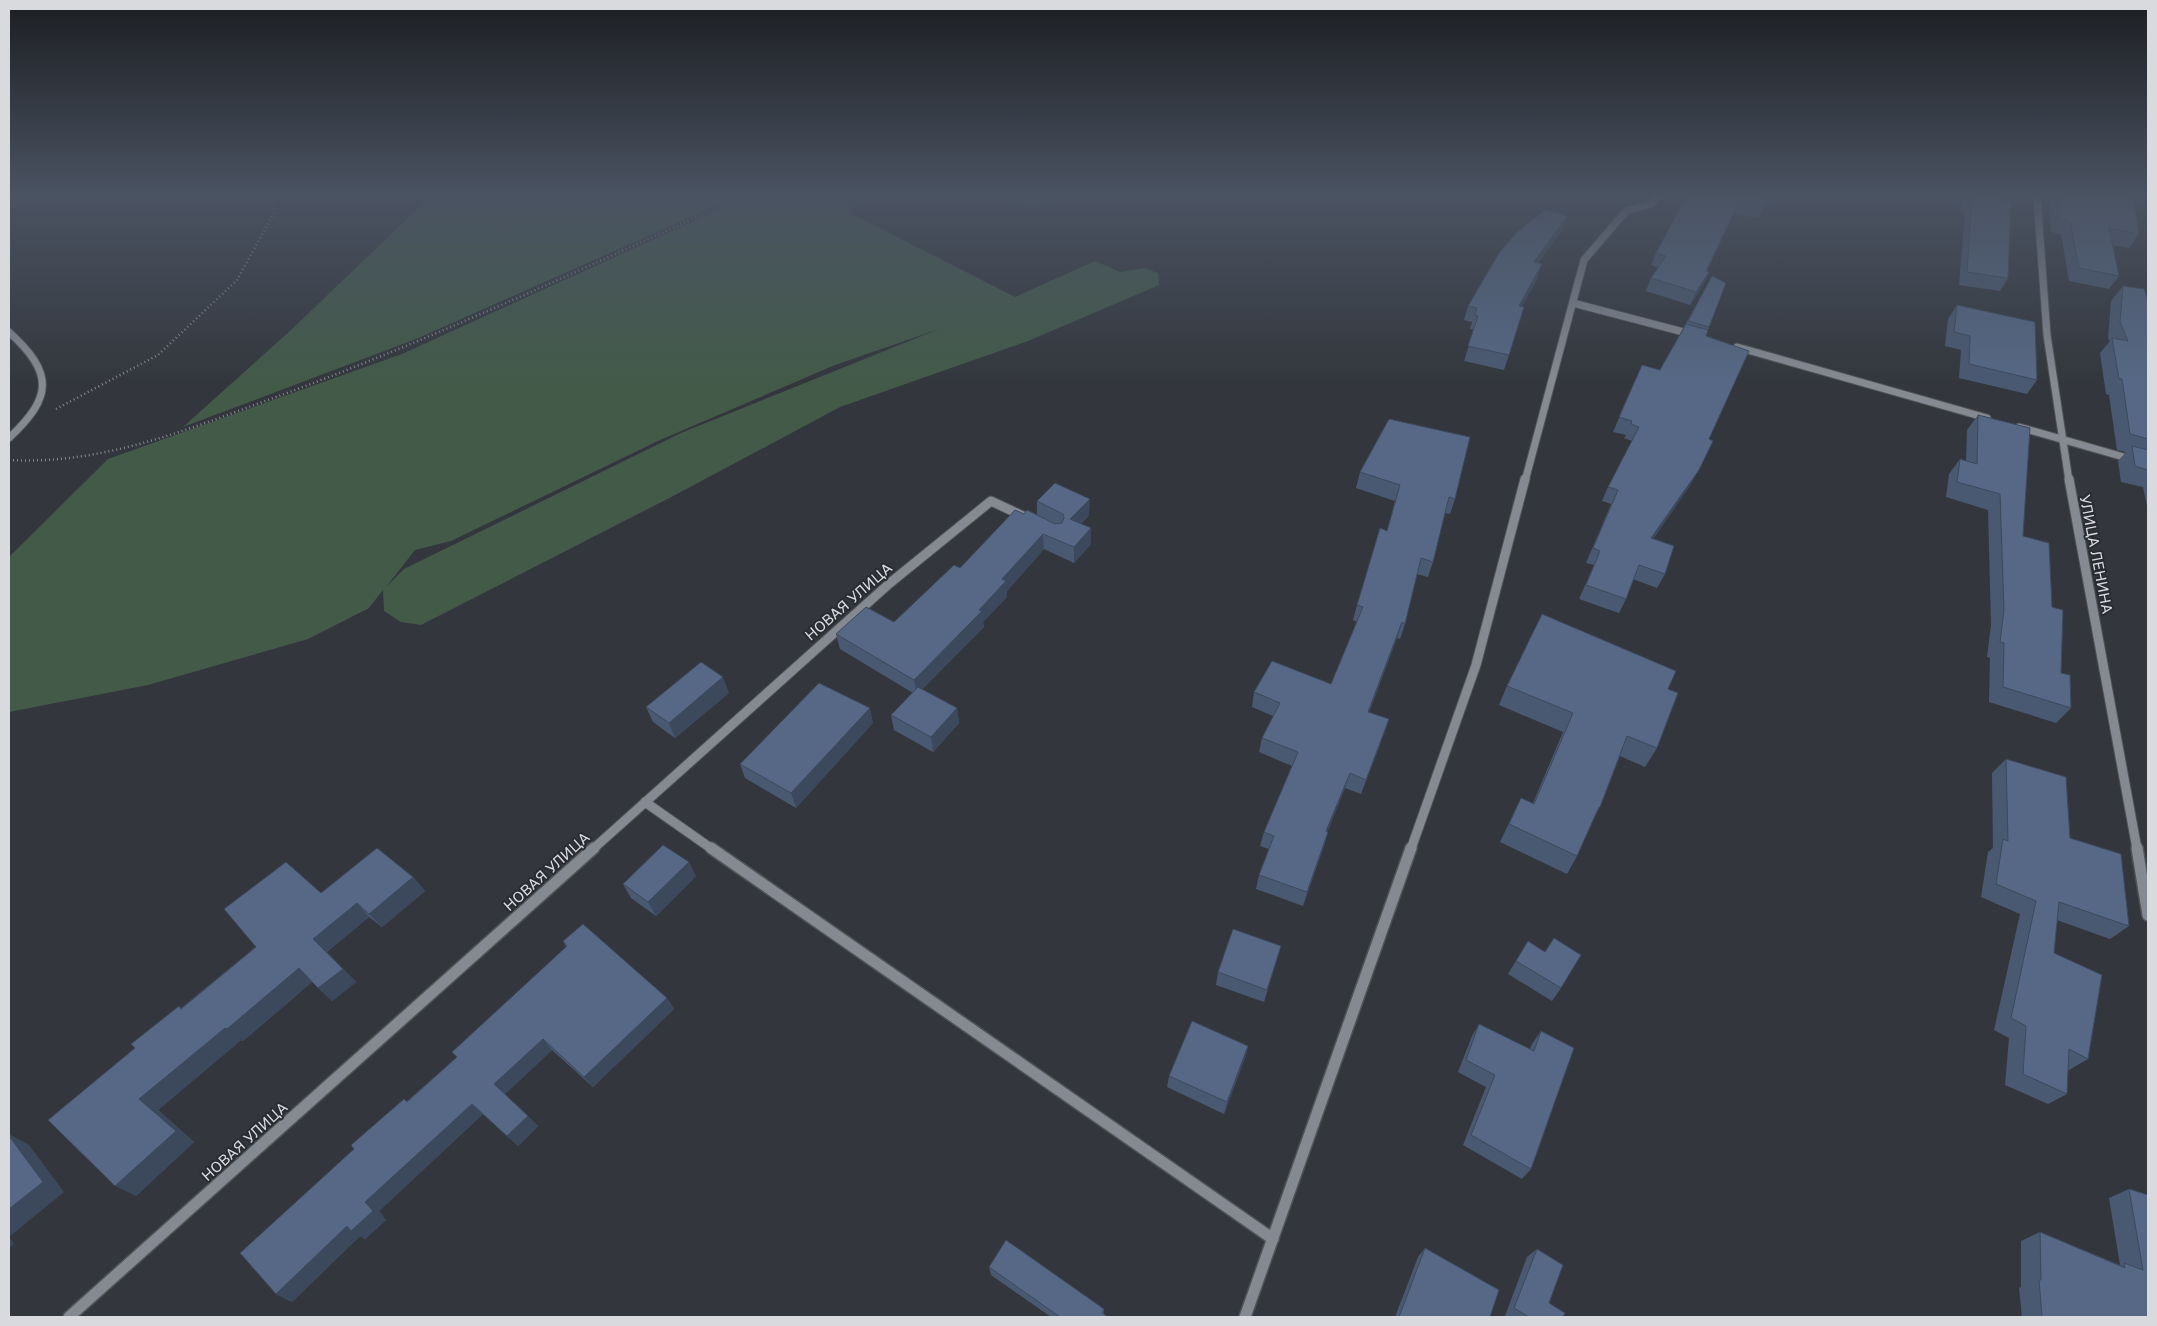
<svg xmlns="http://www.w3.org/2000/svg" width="2157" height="1326" viewBox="0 0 2157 1326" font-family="'Golos Text',sans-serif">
	<rect width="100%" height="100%" fill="#33373d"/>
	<g fill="#435a49" fill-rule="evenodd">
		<path d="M431 196H738L416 339 183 427 291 330Z"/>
		<path d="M749 196H849L846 198 852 214 1015 297 1095 261 1120 272 1144 268 1158 273 1159 285 1028 341 840 407 677 494 421 625 401 622 384 611 383 590 369 608 308 639 148 685 9 712V557L108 459 402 354ZM939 329 681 433 404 569 386 587 415 550 451 541 660 440 835 365Z"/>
		<path d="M998 196H1056L1051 202 1027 205Z"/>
	</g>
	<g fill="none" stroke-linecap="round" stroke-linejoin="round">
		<defs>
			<g id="minor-far2">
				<path d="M2037 196 2047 335 2069 481"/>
				<path d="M1573 303 1691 334"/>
				<path d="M9 332C54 373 53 397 9 438"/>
				<path d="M1737 347 1987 418"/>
				<path d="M2019 427 2148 464"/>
				<path d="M1525 481 1584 260 1626 211 1651 204 1659 196"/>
			</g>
			<g id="minor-far1">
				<path d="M2069 479 2137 849"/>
				<path d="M645 802 712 849"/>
				<path d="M593 849 890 583 991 501 1023 516"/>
				<path d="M1411 849 1476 665 1525 479"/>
			</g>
			<g id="minor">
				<path d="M711 848 1273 1239"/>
				<path d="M2137 848 2148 915"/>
				<path d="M69 1317 594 848"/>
				<path d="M1245 1317 1411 848"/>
			</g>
		</defs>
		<use href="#minor-far2" stroke="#4f5358" stroke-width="9"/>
		<use href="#minor-far1" stroke="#4f5358" stroke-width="11"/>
		<use href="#minor" stroke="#4f5358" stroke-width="14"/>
		<g stroke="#85888d" stroke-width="2.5" stroke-dasharray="1 3" stroke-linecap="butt">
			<path d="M56 409 158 355 237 280 274 213 272 196"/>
			<path d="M9 460C100 465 184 431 268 400 430 341 587 266 744 196"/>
		</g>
		<use href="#minor-far2" stroke="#858a92" stroke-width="7"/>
		<use href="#minor-far1" stroke="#858a92" stroke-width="9"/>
		<use href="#minor" stroke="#858a92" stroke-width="11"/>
	</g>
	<g fill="#4a5972">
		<path d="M1688 196H1767L1764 205 1758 218 1734 213 1707 271 1709 272 1703 285 1690 305 1646 291 1651 278 1658 268 1651 265 1656 253Z"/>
		<path d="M1961 196H2007L2005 201 2008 278 2000 291 1959 285 1965 213 1961 212Z"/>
		<path d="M2049 196H2133L2139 234 2129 248 2112 245 2119 276 2109 289 2069 281 2061 234 2051 232Z"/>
		<path d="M1567 216 1562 230 1538 263 1537 279 1522 306 1509 355 1504 370 1464 361 1474 330 1470 329 1472 322 1464 320 1468 306Z"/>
		<path d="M1712 276 1726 283 1708 330 1706 336 1709 439 1691 484 1653 539 1665 574 1657 588 1633 579 1626 599 1619 613 1579 599 1594 565 1586 563 1611 504 1602 501 1608 487 1632 441 1624 438 1626 435 1613 432 1642 365 1660 370Z"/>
		<path d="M2123 286 2148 300V511L2143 487 2121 482 2118 461 2126 452 2117 450 2109 395 2106 394 2100 353 2110 341 2108 338 2111 301Z"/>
		<path d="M1957 305 2037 380 2027 394 1959 378 1961 350 1945 346 1948 319Z"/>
		<path d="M1978 415 2023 536 2052 607 2061 673 2071 708 2056 723 1989 702 1990 658 1987 657 1991 625 1988 510 1946 497 1949 474 1960 459 1966 461 1967 430Z"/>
		<path d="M1360 472 1455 499 1450 514 1445 513 1433 562 1428 577 1417 574 1405 624 1400 639 1397 638 1369 712 1389 719 1384 734 1361 794 1345 788 1327 832H1328L1324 846 1303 906 1256 889 1259 875 1269 849 1260 846 1264 832 1292 766 1259 752 1262 738 1273 716 1252 707 1254 692 1331 684 1357 622 1353 620 1357 605 1387 531 1395 501 1356 488Z"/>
		<path d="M1037 501 1089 515 1081 524 1091 528V544L1074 563 1044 549 1007 591V597L983 622 984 627 922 689 957 708 959 723 933 752 894 730 891 715 913 693 840 649 836 634 894 622 1024 514 1037 515Z"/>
		<path d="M1507 686 1668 689 1657 748 1645 767 1620 756 1600 807 1593 819 1577 856 1567 874 1500 842 1521 798 1533 803 1563 732 1499 705Z"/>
		<path d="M729 693 675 738 653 722 646 707Z"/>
		<path d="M873 723 796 808 745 778 740 764Z"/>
		<path d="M2006 759 2070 838 2129 926 2110 939 2057 920 2054 953 2088 1059 2069 1070H2068L2067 1094 2048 1104 2005 1085 2009 1038 1994 1030 2020 914 1981 897 1988 852 1993 848 1992 773Z"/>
		<path d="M696 876 656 916 631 898 623 884Z"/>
		<path d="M413 877 425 891 382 927 369 917 327 952 356 982 332 1001 312 982 243 1041 241 1040 158 1110 194 1142 136 1196 181 1008 321 893Z"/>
		<path d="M563 941 667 998 674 1009 593 1087 552 1050 505 1094 538 1126 518 1146 483 1114 379 1211 386 1220 365 1239 360 1236 292 1302 276 1294 354 1149 404 1099 407 1101 457 1057 566 947Z"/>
		<path d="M1528 941 1561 988 1552 1001 1508 974Z"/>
		<path d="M1281 946 1264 1002 1216 985 1218 972Z"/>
		<path d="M1479 1024 1530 1049 1532 1044 1541 1031 1531 1169 1522 1179 1463 1145 1486 1087 1458 1072 1472 1036Z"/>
		<path d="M1248 1046 1245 1058 1224 1114 1167 1087 1169 1076Z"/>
		<path d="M2129 1189 2148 1195V1317H2022L2019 1288 2021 1287V1241L2040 1232 2120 1265 2109 1198Z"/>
		<path d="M1425 1248 1490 1317H1395L1418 1257Z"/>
		<path d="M1537 1249 1549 1303 1563 1317H1507L1505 1316 1527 1257Z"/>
		<path d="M989 1267 1104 1309V1314L1108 1317H1051L991 1275Z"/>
	</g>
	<g fill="#3c495d">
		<path d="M1567 216 1562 230 1529 276 1534 262Z"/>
		<path d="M1542 264 1537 279 1514 320 1519 306Z"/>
		<path d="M1709 272 1703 285 1690 305 1696 292Z"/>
		<path d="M1699 470 1691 484 1644 553 1651 538Z"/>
		<path d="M1090 499 1089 515 1070 534V519Z"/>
		<path d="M1091 528V544L1074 563V547Z"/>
		<path d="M1043 534 1044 549 1007 591V597L983 622 984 627 917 695 914 680 979 610 1002 579Z"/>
		<path d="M1402 622 1397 638 1364 727 1368 712Z"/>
		<path d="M723 677 729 693 675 738 669 723Z"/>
		<path d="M870 708 873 723 796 808 791 793Z"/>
		<path d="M957 708 959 723 933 752 931 737Z"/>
		<path d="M1389 719 1384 734 1361 794 1366 780Z"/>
		<path d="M1350 773 1345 788 1322 846 1326 831Z"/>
		<path d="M1328 832 1324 846 1303 906 1307 892Z"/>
		<path d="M689 862 696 876 656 916 648 902Z"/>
		<path d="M413 877 425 891 382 927 369 914Z"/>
		<path d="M357 903 369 917 327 952 356 982 332 1001 318 988 313 939Z"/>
		<path d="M299 968 313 981 243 1041 241 1040 158 1110 194 1142 136 1196 115 1186 139 1099Z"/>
		<path d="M667 998 674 1009 593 1087 584 1077Z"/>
		<path d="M543 1039 552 1050 505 1094 494 1084Z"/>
		<path d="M1248 1046 1245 1058 1224 1114 1227 1102Z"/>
		<path d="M472 1104 483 1114 379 1211 386 1220 365 1239 360 1236 292 1302 276 1294 365 1202Z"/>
		<path d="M528 1116 538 1126 518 1146 507 1136Z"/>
		<path d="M9 1134 29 1145 64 1192 9 1237Z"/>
		<path d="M9 1237 14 1244 9 1248Z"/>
	</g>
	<g fill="#566885" stroke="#3c495d">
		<path d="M1688 196H1767L1764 205 1740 200 1706 271 1709 272 1696 292 1651 278 1666 256 1656 253 1680 208Z"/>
		<path d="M1968 196H2007L2005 201 2011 202 2008 278 1967 272 1972 200 1968 199Z"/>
		<path d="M2058 196H2133L2139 234 2109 228 2119 276 2079 268 2070 221 2060 219Z"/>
		<path d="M1545 210 1567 216 1534 262 1542 264 1519 306 1524 307 1509 355 1468 346 1478 316 1475 315 1477 308 1468 306 1499 253 1517 232Z"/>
		<path d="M1712 276 1726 283 1709 327 1688 321Z"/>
		<path d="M2123 286 2144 289 2148 300V439L2130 434 2122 379H2119L2112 338 2128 341 2120 322Z"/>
		<path d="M1957 305 2035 322 2037 380 1969 364 1970 336 1954 332Z"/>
		<path d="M1686 324 1708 330 1706 336 1749 351 1709 439 1713 441 1699 470 1651 538 1674 546 1665 574 1639 565 1626 599 1586 585 1600 551 1593 548 1618 490 1608 487 1639 427 1631 424 1632 421 1619 417 1642 365 1660 370Z"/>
		<path d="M1978 415 2030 428 2023 536 2049 543 2052 607 2063 610 2061 673 2070 675 2071 708 2003 687 2004 643 2000 642 2004 610 2000 494 1957 482 1960 459 1977 464Z"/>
		<path d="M1389 419 1470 437 1455 499 1449 497 1433 562 1421 558 1405 624 1402 622 1368 712 1389 719 1366 780 1350 773 1326 831 1328 832 1307 892 1259 875 1274 836 1264 832 1298 752 1262 738 1280 703 1254 692 1272 661 1331 684 1363 607 1357 605 1380 528 1387 531 1400 485 1360 472Z"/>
		<path d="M2132 446 2148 450V470L2135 466Z"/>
		<path d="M1055 483 1090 499 1070 519 1091 528 1074 547 1043 534 1002 579 1006 581 979 610 982 611 914 680 836 634 866 607 894 622 954 565 960 568 1015 510 1024 514 1027 510 1055 524 1062 523 1064 518 1063 514 1037 501Z"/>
		<path d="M1542 614 1676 671 1668 689 1678 693 1657 748 1627 736 1600 807H1599L1577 856 1509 824 1521 798 1534 804 1573 713 1507 686Z"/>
		<path d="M701 662 723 677 669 723 646 707Z"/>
		<path d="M819 683 870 708 791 793 740 764Z"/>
		<path d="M918 687 957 708 931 737 891 715Z"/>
		<path d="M2006 759 2066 777 2070 838 2121 854 2129 926 2059 902 2054 953 2102 975 2088 1059 2069 1049 2067 1094 2023 1074 2026 1026 2011 1018 2036 901 1996 884 2003 839 2008 841Z"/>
		<path d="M663 845 689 862 648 902 623 884Z"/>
		<path d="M377 848 413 877 369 914 357 903 313 939 343 969 318 988 299 968 227 1029 225 1028 139 1099 176 1131 115 1186 48 1120 135 1048 131 1044 179 1006 181 1009 256 947 224 909 286 862 321 893Z"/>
		<path d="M583 924 667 998 584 1077 543 1039 494 1084 528 1116 507 1136 472 1104 365 1202 373 1211 351 1231 347 1226 276 1294 240 1253 354 1149 351 1145 404 1099 407 1102 457 1057 452 1052 567 946 563 941Z"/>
		<path d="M1233 929 1281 946 1267 990 1218 972Z"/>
		<path d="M1554 938 1581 955 1561 988 1516 961 1528 941 1545 952Z"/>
		<path d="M1192 1021 1248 1046 1227 1102 1169 1076Z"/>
		<path d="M1479 1024 1534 1051 1541 1031 1574 1048 1531 1169 1471 1135 1495 1075 1466 1060Z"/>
		<path d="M9 1136 43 1182 9 1209Z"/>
		<path d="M2129 1189 2148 1195V1317H2042L2039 1280H2041L2040 1232 2125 1268 2124 1263 2143 1270Z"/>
		<path d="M1006 1240 1104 1309 1102 1313 1108 1317H1060L989 1267Z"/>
		<path d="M1425 1248 1499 1290 1490 1317H1399Z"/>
		<path d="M1537 1249 1563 1265 1549 1303 1565 1313 1563 1317H1529L1514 1308Z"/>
	</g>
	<linearGradient id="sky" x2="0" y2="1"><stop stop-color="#1c1e22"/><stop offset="0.51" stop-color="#4a5362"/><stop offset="1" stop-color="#4a5362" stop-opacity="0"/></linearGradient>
	<rect width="2157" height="382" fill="url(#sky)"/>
	<g text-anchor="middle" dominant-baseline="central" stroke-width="4" stroke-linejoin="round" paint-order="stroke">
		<g font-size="15" fill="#d8dade" stroke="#292c33">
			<text transform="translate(2097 554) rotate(79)">УЛИЦА ЛЕНИНА</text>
			<text transform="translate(848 601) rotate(-41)">НОВАЯ УЛИЦА</text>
			<text transform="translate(546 871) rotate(-42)">НОВАЯ УЛИЦА</text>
			<text transform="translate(244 1141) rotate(-42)">НОВАЯ УЛИЦА</text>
		</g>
	</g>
	<rect width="2157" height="1326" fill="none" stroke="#d8dade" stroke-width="20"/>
</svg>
